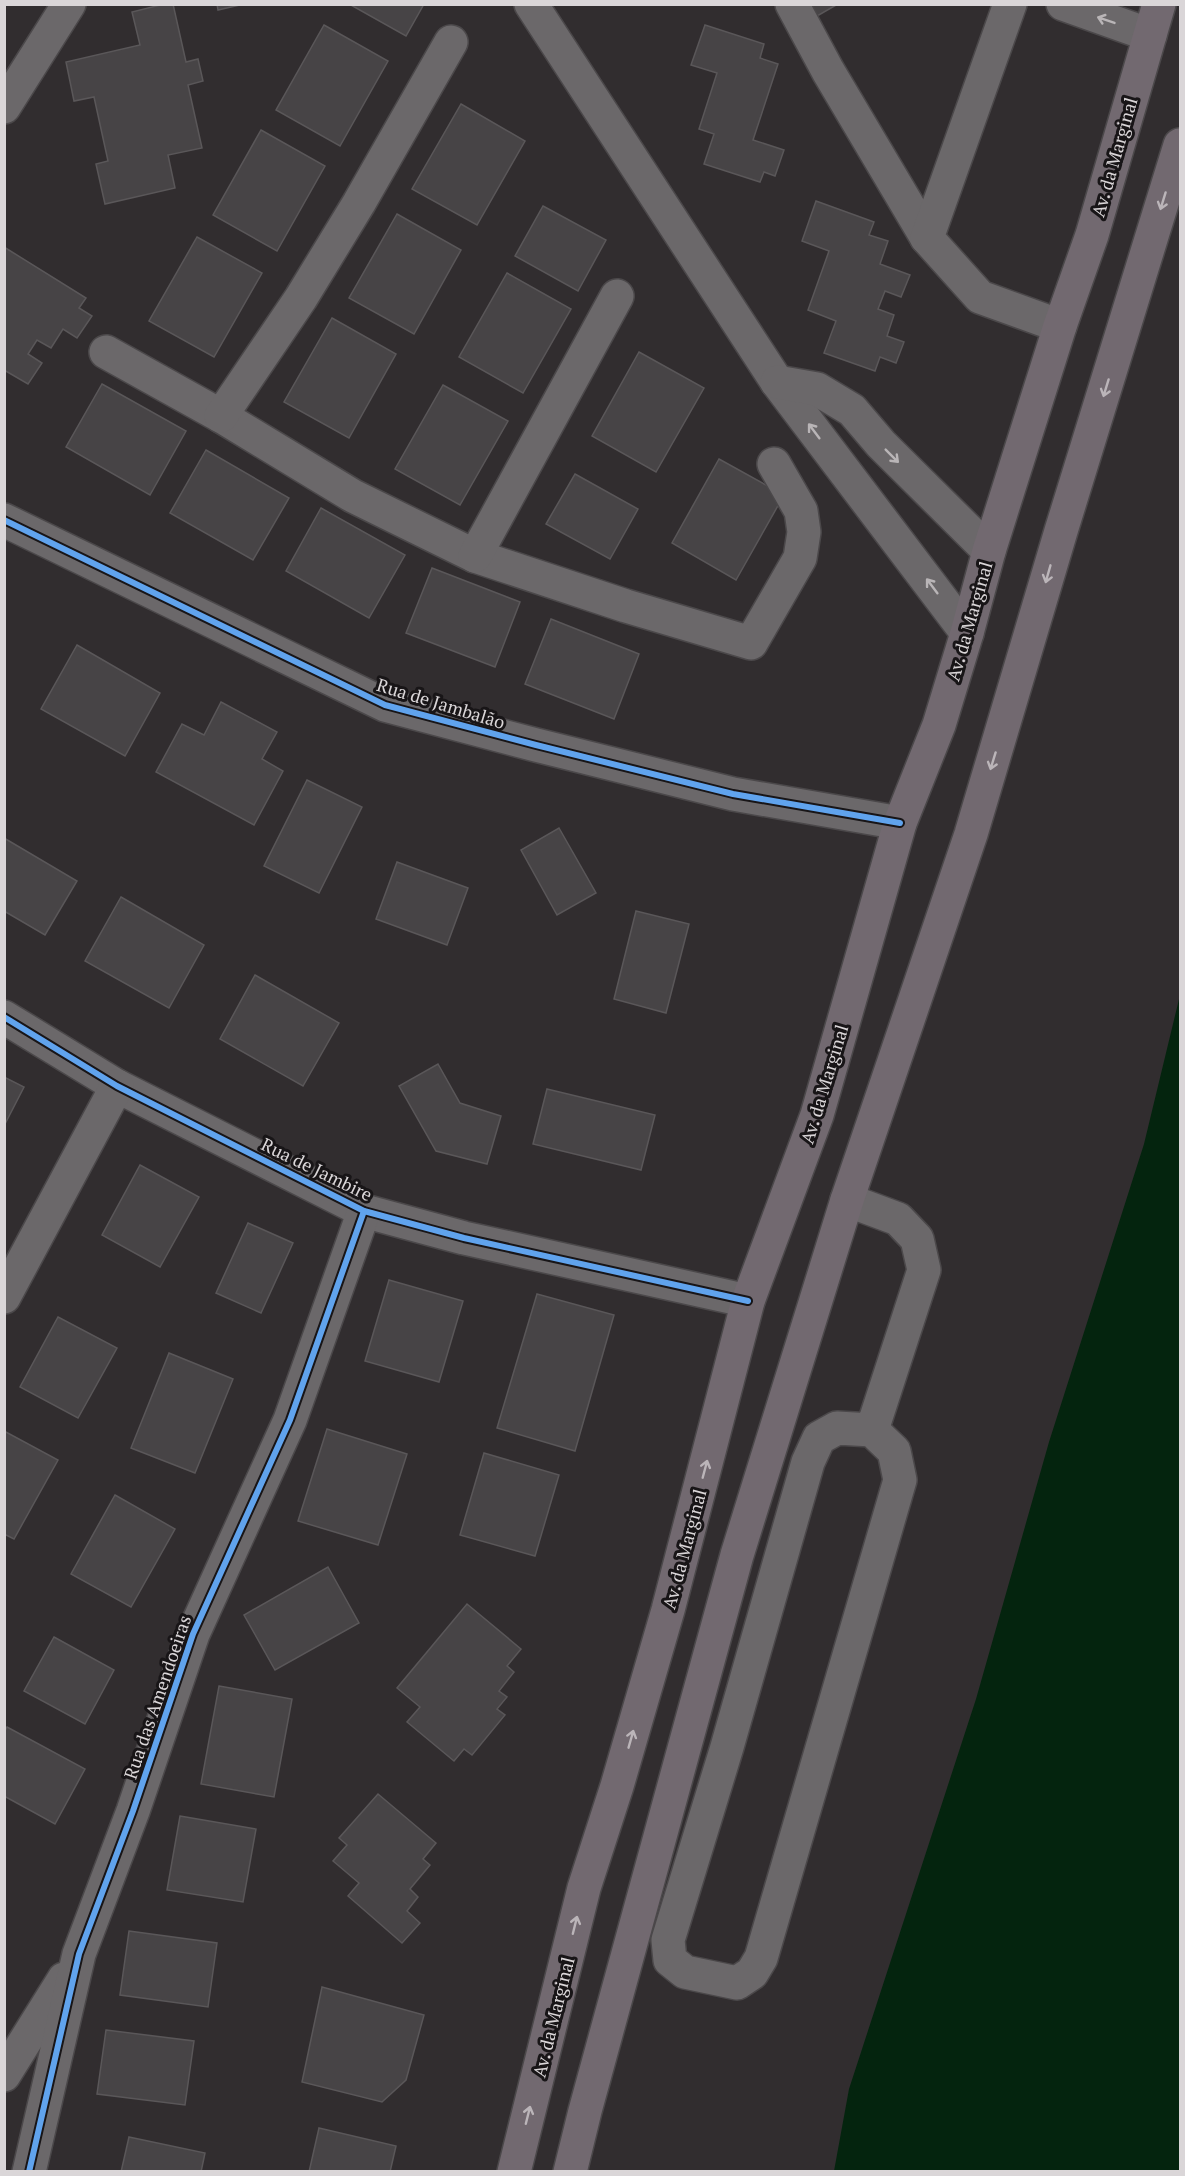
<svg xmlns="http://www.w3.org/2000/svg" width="1185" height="2176" viewBox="0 0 1185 2176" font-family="'PT Serif',serif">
	<rect width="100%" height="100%" fill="#312d2f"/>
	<path fill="#04240e" d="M1180 995V2171H834L849 2089 976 1699 1049 1442 1144 1144Z"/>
	<g fill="#474446" stroke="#5a5759" stroke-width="1.5">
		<path d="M164 4H173L186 62 198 59 203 81 188 85 202 148 168 155 175 188 105 204 96 164 108 161 94 97 74 101 66 62 140 45 132 12Z"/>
		<path d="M217 4H244L218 10Z"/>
		<path d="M349 4H424L406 36Z"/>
		<path d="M794 4H838L805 23Z"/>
		<path d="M324 25 388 61 340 146 276 110Z"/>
		<path d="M705 25 764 44 760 58 778 64 753 140 784 150 775 176 764 172 760 182 704 164 714 134 699 129 717 73 691 65Z"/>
		<path d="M461 104 525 141 477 225 412 189Z"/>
		<path d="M261 130 325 166 277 251 213 215Z"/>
		<path d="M816 201 874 222 869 235 888 241 880 264 910 275 901 297 885 291 878 309 894 315 887 336 904 342 896 363 880 357 875 371 824 353 836 321 808 310 829 251 802 241Z"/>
		<path d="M543 206 606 240 578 291 515 256Z"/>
		<path d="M397 214 461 250 414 334 349 298Z"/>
		<path d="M197 237 262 273 214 357 149 321Z"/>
		<path d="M4 247 86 298 79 308 92 316 77 338 63 329 51 348 37 340 28 354 42 363 28 384 4 370Z"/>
		<path d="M507 273 571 309 523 393 459 357Z"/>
		<path d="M332 318 396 354 349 438 284 402Z"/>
		<path d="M639 352 704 388 656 472 592 436Z"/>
		<path d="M102 384 186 431 150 495 66 447Z"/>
		<path d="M443 385 508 421 460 505 395 469Z"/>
		<path d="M206 450 289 498 253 560 170 513Z"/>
		<path d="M719 459 784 495 736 580 672 543Z"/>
		<path d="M575 474 638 509 610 559 546 524Z"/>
		<path d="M321 508 405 555 369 618 286 571Z"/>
		<path d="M432 568 520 602 495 667 406 633Z"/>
		<path d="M551 619 639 654 614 719 525 684Z"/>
		<path d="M77 645 160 693 125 756 41 709Z"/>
		<path d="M221 702 277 732 262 759 283 771 254 825 156 772 182 724 204 735Z"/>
		<path d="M307 780 362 807 319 893 264 866Z"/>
		<path d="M559 828 596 893 557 915 521 850Z"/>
		<path d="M4 838 77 881 45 935 4 911Z"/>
		<path d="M397 862 468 888 447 945 376 919Z"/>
		<path d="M121 897 204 945 169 1008 85 961Z"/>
		<path d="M636 911 689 924 666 1013 614 999Z"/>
		<path d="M255 975 339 1023 303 1086 220 1039Z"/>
		<path d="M438 1064 460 1103 501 1116 487 1164 436 1151 399 1086Z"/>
		<path d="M4 1077 24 1087 4 1126Z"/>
		<path d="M547 1089 655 1115 641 1170 533 1144Z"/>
		<path d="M140 1165 199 1197 160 1267 102 1235Z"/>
		<path d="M248 1223 293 1243 261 1313 216 1293Z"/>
		<path d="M389 1280 463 1301 439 1382 365 1361Z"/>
		<path d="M537 1294 614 1315 575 1451 497 1428Z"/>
		<path d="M58 1317 117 1348 78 1418 20 1387Z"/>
		<path d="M169 1353 233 1379 195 1473 131 1448Z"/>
		<path d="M327 1429 407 1454 378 1545 298 1521Z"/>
		<path d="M4 1431 58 1460 14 1539 4 1534Z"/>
		<path d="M484 1453 559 1475 535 1556 460 1535Z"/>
		<path d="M115 1495 175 1529 131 1607 71 1574Z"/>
		<path d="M328 1567 359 1623 275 1670 244 1615Z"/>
		<path d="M467 1604 521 1649 507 1666 514 1672 499 1691 507 1697 497 1709 505 1715 472 1755 464 1749 454 1761 407 1722 420 1707 397 1688Z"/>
		<path d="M54 1637 114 1670 85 1724 24 1691Z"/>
		<path d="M219 1686 292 1699 274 1797 201 1784Z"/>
		<path d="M7 1727 85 1769 55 1824 4 1796V1732Z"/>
		<path d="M378 1794 436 1843 423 1859 430 1865 410 1889 418 1897 407 1911 420 1923 402 1943 348 1896 359 1883 333 1861 347 1845 339 1838Z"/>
		<path d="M180 1816 256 1829 243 1902 167 1890Z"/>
		<path d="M129 1931 217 1943 208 2007 120 1995Z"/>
		<path d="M322 1987 424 2015 406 2080 382 2102 302 2082Z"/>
		<path d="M106 2030 194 2041 185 2105 97 2094Z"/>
		<path d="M319 2128 396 2146 390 2172H309Z"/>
		<path d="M129 2137 205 2153 201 2172H121Z"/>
	</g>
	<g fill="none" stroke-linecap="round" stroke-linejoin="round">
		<defs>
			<g id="minor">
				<path d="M531 4 777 382 967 633"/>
				<path d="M792 4 828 71 927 238"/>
				<path d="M1010 4 927 238 980 297 1060 326"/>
				<path d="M1063 4 1150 35"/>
				<path d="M4 107 69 4"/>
				<path d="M106 352 221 416 353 496 475 556 626 606 751 643 800 558 804 532 801 511 774 464"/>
				<path d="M777 382 817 389 852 410 881 444 989 551"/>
				<path d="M221 416 301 298 359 203 451 42"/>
				<path d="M4 520 385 705 536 745 733 794 900 823"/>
				<path d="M475 556 617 296"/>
				<path d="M4 1017 117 1086 364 1211 464 1238 748 1301"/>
				<path d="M847 1200 898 1219 917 1239 924 1270 872 1430 894 1451 900 1480 761 1958 752 1973 737 1983 685 1972 670 1960 668 1940 727 1747 808 1462 819 1438 837 1428 872 1430"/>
				<path d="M4 1297 117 1086"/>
				<path d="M4 2075 64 1979"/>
				<path d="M29 2172 79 1954 133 1811 193 1634 290 1420 364 1211"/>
			</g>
			<g id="major">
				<path d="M514 2172 584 1888 617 1786 668 1610 748 1301 817 1115 900 823 939 725 967 633 989 551 1060 326 1092 235 1159 4"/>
				<path d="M570 2172 585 2111 737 1555 847 1200 971 834 1061 531 1180 145"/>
			</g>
		</defs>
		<use href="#minor" stroke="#4b484a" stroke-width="36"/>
		<use href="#major" stroke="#4b484a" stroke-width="36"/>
		<use href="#minor" stroke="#6b686a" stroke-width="33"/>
		<use href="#major" stroke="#726970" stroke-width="33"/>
		<defs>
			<g id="cycleway">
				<path d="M4 520 385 705 536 745 733 794 900 823"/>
				<path d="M4 1017 117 1086 364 1211 464 1238 748 1301"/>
				<path d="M29 2172 79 1954 133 1811 193 1634 290 1420 364 1211"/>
			</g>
		</defs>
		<use href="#cycleway" stroke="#181517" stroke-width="10"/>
		<use href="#cycleway" stroke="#60a3ed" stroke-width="6"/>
	</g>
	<defs><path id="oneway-shaft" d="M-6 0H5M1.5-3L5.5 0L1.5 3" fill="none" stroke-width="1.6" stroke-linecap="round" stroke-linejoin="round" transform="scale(1.5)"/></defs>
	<g stroke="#b9b5b7">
		<use href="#oneway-shaft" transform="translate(1106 20) rotate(-161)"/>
		<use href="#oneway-shaft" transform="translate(814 431) rotate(-127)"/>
		<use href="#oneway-shaft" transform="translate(892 456) rotate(45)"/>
		<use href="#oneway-shaft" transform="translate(932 586) rotate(-127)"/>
	</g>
	<g stroke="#bbb5b9">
		<use href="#oneway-shaft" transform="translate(1163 201) rotate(107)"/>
		<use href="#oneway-shaft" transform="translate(1106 388) rotate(107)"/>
		<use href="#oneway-shaft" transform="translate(1048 574) rotate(106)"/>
		<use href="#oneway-shaft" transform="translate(993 761) rotate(107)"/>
		<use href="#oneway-shaft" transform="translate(705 1469) rotate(-75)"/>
		<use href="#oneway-shaft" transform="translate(631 1739) rotate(-74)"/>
		<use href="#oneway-shaft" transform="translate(575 1925) rotate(-76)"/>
		<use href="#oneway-shaft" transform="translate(528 2115) rotate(-76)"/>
	</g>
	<g text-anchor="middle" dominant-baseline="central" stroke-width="6" stroke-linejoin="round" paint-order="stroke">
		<g font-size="18" fill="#dad6d8" stroke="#181517">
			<text transform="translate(1114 157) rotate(-74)">Av. da Marginal</text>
			<text transform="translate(969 621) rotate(-74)">Av. da Marginal</text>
			<text transform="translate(441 703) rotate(17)">Rua de Jambalão</text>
			<text transform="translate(824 1084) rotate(-73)">Av. da Marginal</text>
			<text transform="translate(317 1169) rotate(26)">Rua de Jambire</text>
			<text transform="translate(684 1549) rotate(-75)">Av. da Marginal</text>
			<text transform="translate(157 1697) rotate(-71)">Rua das Amendoeiras</text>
			<text transform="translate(553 2017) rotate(-76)">Av. da Marginal</text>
		</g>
	</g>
	<rect width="1185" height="2176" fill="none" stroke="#dad6d8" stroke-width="12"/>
</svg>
